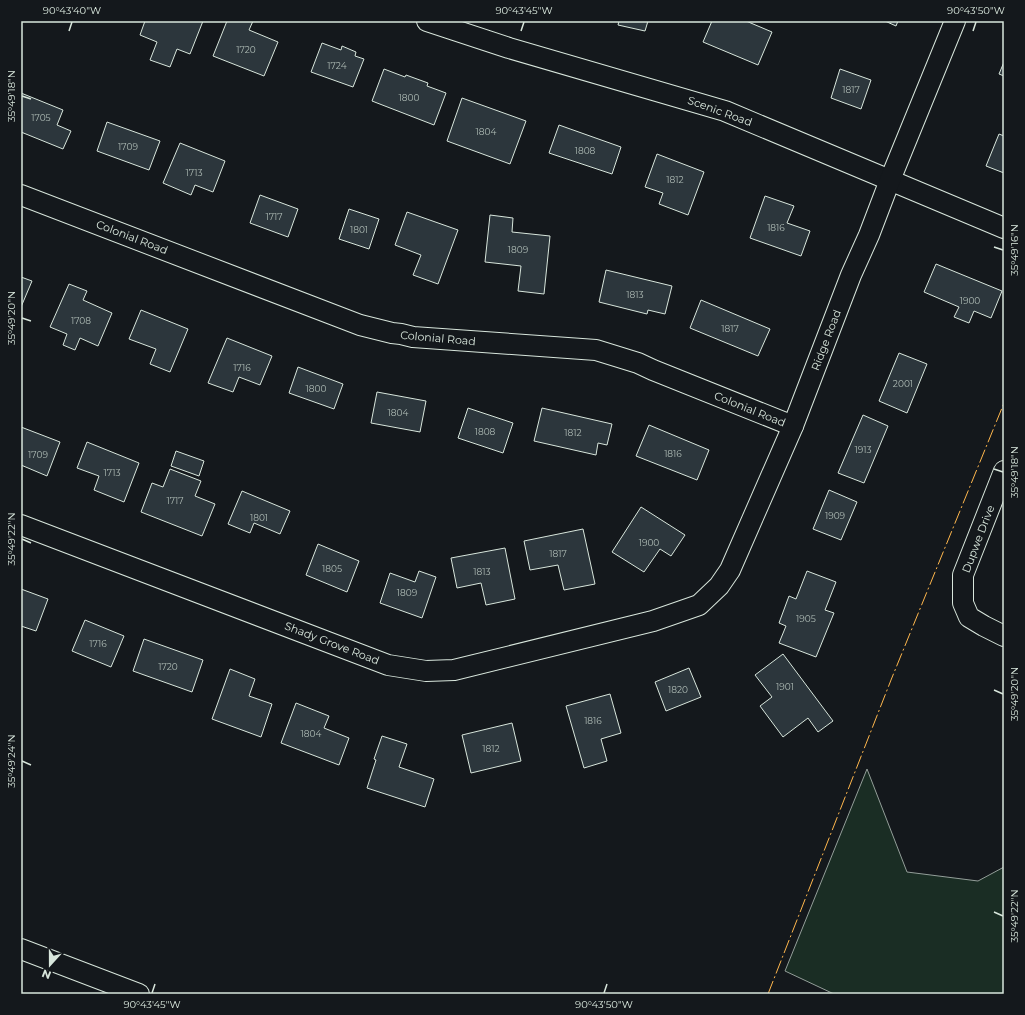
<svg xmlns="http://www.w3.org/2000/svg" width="1025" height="1015" viewBox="0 0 1025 1015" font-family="Montserrat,sans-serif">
	<rect width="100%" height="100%" fill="#14181c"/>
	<path fill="#1a2d24" stroke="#939e99" d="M867 769 907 872 978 881 1004 867V994H834L785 971Z"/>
	<g fill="#2c363c" stroke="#d8e6dc">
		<path d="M145 21H203L190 54 177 49 170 67 150 60 157 42 140 35Z"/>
		<path d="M227 21H253L249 30 278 42 264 76 213 56Z"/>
		<path d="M619 21H648L645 31 618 25Z"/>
		<path d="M712 21H746L772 32 758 65 703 42Z"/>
		<path d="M885 21H898L896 26Z"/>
		<path d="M322 43 341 50 342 46 356 52 355 56 364 59 353 87 311 72Z"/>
		<path d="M1004 62V76L999 74Z"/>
		<path d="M384 69 405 77 406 75 428 83 427 86 446 93 434 125 372 101Z"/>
		<path d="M840 69 871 80 861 109 831 98Z"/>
		<path d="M21 93 63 110 57 125 71 131 63 149 21 132Z"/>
		<path d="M462 98 526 121 510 164 447 141Z"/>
		<path d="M107 122 160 141 149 170 97 151Z"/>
		<path d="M559 125 621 147 612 174 549 153Z"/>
		<path d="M999 134 1004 136V173L986 166Z"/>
		<path d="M180 143 225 161 213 192 195 185 191 195 163 183Z"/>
		<path d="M657 154 704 172 688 215 659 204 663 193 645 187Z"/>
		<path d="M260 195 298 209 288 237 250 223Z"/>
		<path d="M765 196 794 206 787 223 810 231 801 256 750 238Z"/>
		<path d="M349 209 379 219 369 249 339 239Z"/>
		<path d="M407 212 458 230 438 284 413 275 421 255 395 245Z"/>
		<path d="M490 215 513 218 512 232 550 236 544 294 518 291 521 266 485 262Z"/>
		<path d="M936 264 1002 291 991 318 974 311 969 323 954 317 959 307 924 292Z"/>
		<path d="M606 270 672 286 665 314 648 310 647 314 599 302Z"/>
		<path d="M21 277 32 281 21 307Z"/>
		<path d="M69 284 87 291 83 300 112 313 98 346 80 338 75 350 63 345 67 334 50 327Z"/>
		<path d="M701 300 770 329 758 356 690 328Z"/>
		<path d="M141 310 188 329 170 372 150 364 156 349 129 339Z"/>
		<path d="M227 338 272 356 260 385 239 377 233 392 208 383Z"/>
		<path d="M899 353 927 364 907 413 879 401Z"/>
		<path d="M298 367 343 384 334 409 289 393Z"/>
		<path d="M377 392 426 401 420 432 371 423Z"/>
		<path d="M468 408 513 423 503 453 458 438Z"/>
		<path d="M542 408 612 424 607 445 598 443 596 455 534 441Z"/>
		<path d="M863 415 888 426 864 483 838 473Z"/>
		<path d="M649 425 709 450 697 480 636 456Z"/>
		<path d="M21 427 60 442 47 476 21 465Z"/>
		<path d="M87 442 139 463 124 502 94 490 99 476 77 468Z"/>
		<path d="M176 451 204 461 199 476 171 466Z"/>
		<path d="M170 469 201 481 195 496 215 504 202 536 141 512 152 483 163 487Z"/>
		<path d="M829 490 857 502 841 540 813 529Z"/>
		<path d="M242 491 290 511 280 534 254 523 250 533 228 524Z"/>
		<path d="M641 507 685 535 671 556 660 549 644 572 612 552Z"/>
		<path d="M583 529 595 584 564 590 558 565 530 570 524 541Z"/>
		<path d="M318 544 359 561 347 592 306 575Z"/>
		<path d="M505 548 515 599 486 605 481 583 457 588 451 558Z"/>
		<path d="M419 571 436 577 422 618 380 603 390 573 415 582Z"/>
		<path d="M807 571 836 582 825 610 834 613 816 657 779 643 786 626 779 623 789 596 796 599Z"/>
		<path d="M21 589 48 599 36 631 21 626Z"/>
		<path d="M85 620 124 636 111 667 72 651Z"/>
		<path d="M144 639 203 660 192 692 133 671Z"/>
		<path d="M783 654 833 721 818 732 808 718 783 737 760 706 772 697 755 675Z"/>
		<path d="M689 668 701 697 666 711 655 682Z"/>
		<path d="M230 669 255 679 249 696 272 704 261 737 212 719Z"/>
		<path d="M610 694 621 733 601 739 607 761 584 768 566 706Z"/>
		<path d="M296 703 329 716 324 728 349 738 339 765 281 743Z"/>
		<path d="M512 723 521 761 471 773 462 735Z"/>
		<path d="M382 736 407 744 399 767 434 779 425 807 367 788 376 760 374 759Z"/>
	</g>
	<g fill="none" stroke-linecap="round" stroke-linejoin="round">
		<defs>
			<g id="street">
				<path d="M427 21 509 48 725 111 1004 228"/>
				<path d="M21 195 360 325 392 333 401 334 413 337 596 350 638 363 653 370 793 426"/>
				<path d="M1004 471 963 575V603L969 617 984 626 1004 636"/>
				<path d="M21 525 388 665 426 671 454 670 653 621 699 605 719 586 730 570 793 426 851 275 869 235 890 180 955 21"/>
				<path d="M21 949 139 994"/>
			</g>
		</defs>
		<use href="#street" stroke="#d8e6dc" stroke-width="22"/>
		<use href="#street" stroke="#14181c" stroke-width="20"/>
		<path stroke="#ffb74d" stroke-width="1" stroke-dasharray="14 3 2 3" stroke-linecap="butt" d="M768 994 891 680 1004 403"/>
	</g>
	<path fill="none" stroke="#d8e6dc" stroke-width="1.5" d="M69 31 72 22M521 31 524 22M973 31 976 22M22 96 31 99M994 247 1003 250M22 318 31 321M994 469 1003 472M22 539 31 543M994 690 1003 694M22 761 31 765M994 912 1003 916M152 993 155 984M604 993 607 984"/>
	<g text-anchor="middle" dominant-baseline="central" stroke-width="3" stroke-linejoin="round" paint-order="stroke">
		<g font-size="9" fill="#adbab4">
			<text x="246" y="49">1720</text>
			<text x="337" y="65">1724</text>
			<text x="851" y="89">1817</text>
			<text x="409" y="97">1800</text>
			<text x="41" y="117">1705</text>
			<text x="486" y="131">1804</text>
			<text x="128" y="146">1709</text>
			<text x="585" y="150">1808</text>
			<text x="194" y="172">1713</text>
			<text x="675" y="179">1812</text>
			<text x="274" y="216">1717</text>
			<text x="776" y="227">1816</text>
			<text x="359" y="229">1801</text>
			<text x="518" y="249">1809</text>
			<text x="635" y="294">1813</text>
			<text x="970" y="300">1900</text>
			<text x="81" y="320">1708</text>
			<text x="730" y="328">1817</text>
			<text x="242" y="367">1716</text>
			<text x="903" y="383">2001</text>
			<text x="316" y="388">1800</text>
			<text x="398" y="412">1804</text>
			<text x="485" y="431">1808</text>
			<text x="573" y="432">1812</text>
			<text x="863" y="449">1913</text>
			<text x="673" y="453">1816</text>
			<text x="38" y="454">1709</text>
			<text x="112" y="472">1713</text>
			<text x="175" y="500">1717</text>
			<text x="835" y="515">1909</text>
			<text x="259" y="517">1801</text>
			<text x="649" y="542">1900</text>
			<text x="558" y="553">1817</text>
			<text x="332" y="568">1805</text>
			<text x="482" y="571">1813</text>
			<text x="407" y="592">1809</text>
			<text x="806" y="618">1905</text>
			<text x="98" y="643">1716</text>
			<text x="168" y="666">1720</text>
			<text x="785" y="686">1901</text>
			<text x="678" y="689">1820</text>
			<text x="593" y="720">1816</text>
			<text x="311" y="733">1804</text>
			<text x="491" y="748">1812</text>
		</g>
		<g font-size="11" fill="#d8e6dc" stroke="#14181c">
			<text transform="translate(720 111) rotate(20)">Scenic Road</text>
			<text transform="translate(132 237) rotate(21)">Colonial Road</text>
			<text transform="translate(438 338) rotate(5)">Colonial Road</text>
			<text transform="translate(826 340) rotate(-69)">Ridge Road</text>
			<text transform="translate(750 409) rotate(22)">Colonial Road</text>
			<text transform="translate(978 539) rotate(-69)">Dupwe Drive</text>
			<text transform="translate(332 643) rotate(21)">Shady Grove Road</text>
		</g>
	</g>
	<rect width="1025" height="1015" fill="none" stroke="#14181c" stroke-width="44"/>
	<g transform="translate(50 965) rotate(201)" stroke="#14181c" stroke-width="3" paint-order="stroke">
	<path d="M0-3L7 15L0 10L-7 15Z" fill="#d8e6dc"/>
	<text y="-6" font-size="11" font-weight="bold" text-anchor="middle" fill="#d8e6dc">N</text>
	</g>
	<rect x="22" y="22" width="981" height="971" fill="none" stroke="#d8e6dc" stroke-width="1.5"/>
	<g font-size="10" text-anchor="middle" fill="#d8e6dc">
		<text x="72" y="14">90°43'40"W</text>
		<text x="524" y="14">90°43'45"W</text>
		<text x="976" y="14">90°43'50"W</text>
		<text transform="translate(11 96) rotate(-90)" y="4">35°49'18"N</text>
		<text transform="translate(1014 250) rotate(-90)" y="4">35°49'16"N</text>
		<text transform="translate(11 318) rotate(-90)" y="4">35°49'20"N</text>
		<text transform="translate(1014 472) rotate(-90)" y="4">35°49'18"N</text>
		<text transform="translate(11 539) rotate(-90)" y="4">35°49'22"N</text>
		<text transform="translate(1014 694) rotate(-90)" y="4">35°49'20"N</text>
		<text transform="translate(11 761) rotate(-90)" y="4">35°49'24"N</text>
		<text transform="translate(1014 916) rotate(-90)" y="4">35°49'22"N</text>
		<text x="152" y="1008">90°43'45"W</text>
		<text x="604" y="1008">90°43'50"W</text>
	</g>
</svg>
